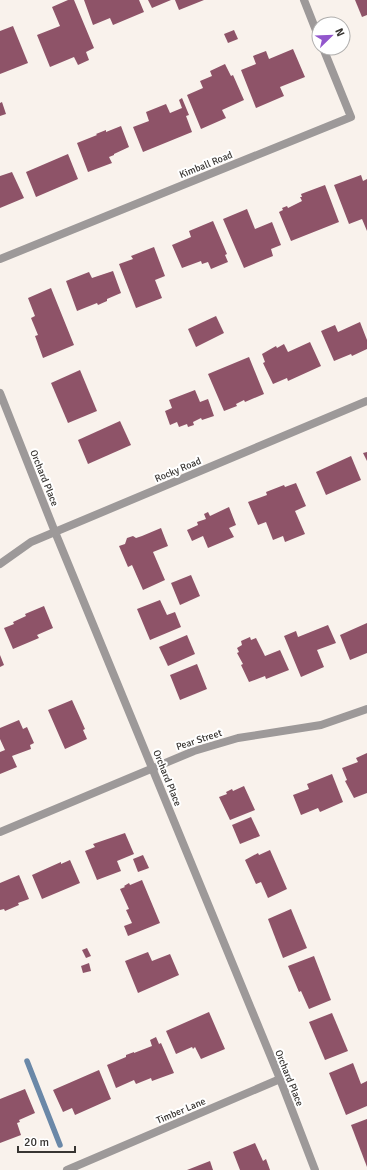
<svg xmlns="http://www.w3.org/2000/svg" width="367" height="1170" viewBox="0 0 367 1170" font-family="Signika,sans-serif">
	<rect width="100%" height="100%" fill="#f9f2ec"/>
	<g fill="none" stroke-linecap="round" stroke-linejoin="round">
		<path stroke="#6a88a8" stroke-width="5.5" d="M27 1061 60 1145"/>
	</g>
	<g fill="#8e5368">
		<path d="M68 0H74L94 48 86 52 89 60 78 65 74 57 50 67 37 35 60 26 52 7Z"/>
		<path d="M84 0H139L144 12 113 25 110 18 93 25Z"/>
		<path d="M148 0H171L152 8Z"/>
		<path d="M175 0H204L179 10Z"/>
		<path d="M355 0H367V15L362 17Z"/>
		<path d="M13 26 28 63 0 74V31Z"/>
		<path d="M234 30 238 39 228 43 224 34Z"/>
		<path d="M293 49 305 77 280 87 284 96 256 108 241 70 256 64 253 56 266 51 269 59Z"/>
		<path d="M225 64 231 76 233 75 244 100 222 110 226 118 201 129 187 95 203 88 200 81 212 76 210 71Z"/>
		<path d="M182 98 189 115 186 116 192 132 143 152 133 127 149 121 146 112 166 104 170 113 182 108 179 100Z"/>
		<path d="M2 102 6 114 0 116V103Z"/>
		<path d="M121 126 129 147 114 154V155L109 157 112 163 88 172 77 143 97 135 96 134 106 130V132Z"/>
		<path d="M68 154 78 179 36 197 26 172Z"/>
		<path d="M12 172 24 198 0 208V176Z"/>
		<path d="M361 175 363 181 367 179V231L362 219 349 224 334 185Z"/>
		<path d="M325 185 339 222 291 241 279 212 283 210 282 208 287 206 288 208 302 201 300 197H302L301 194Z"/>
		<path d="M247 209 255 229 272 222 281 245 271 249 273 256 244 268 223 219Z"/>
		<path d="M213 221 227 254 225 255 228 262 211 269 208 262 202 264 201 261 182 268 172 245 191 237 189 231Z"/>
		<path d="M154 247 165 276 155 280 162 298 136 308 119 264 133 259 131 256Z"/>
		<path d="M113 271 121 293 107 299V301L98 305 97 303 77 311 66 281 89 272 92 278Z"/>
		<path d="M51 288 74 345 43 358 35 336 38 335 31 318 35 316 28 298Z"/>
		<path d="M216 316 224 333 196 347 188 329Z"/>
		<path d="M360 322 367 340V349L352 356 351 354 334 361 321 331 335 325 338 332Z"/>
		<path d="M310 342 321 366 288 381 287 378 273 384 263 363 265 362 262 354 276 346 277 348 284 344 288 352Z"/>
		<path d="M249 357 264 394 245 402 244 400 236 404 237 406 224 411 208 374Z"/>
		<path d="M80 370 97 411 68 423 51 383Z"/>
		<path d="M195 390 200 402 208 399 214 416 202 420 201 418 193 422 194 425 188 427 187 424 179 427 177 422 170 425 165 411 172 408 169 400Z"/>
		<path d="M120 421 131 445 88 464 78 440Z"/>
		<path d="M367 452V461L363 453Z"/>
		<path d="M351 456 361 480 326 495 316 472Z"/>
		<path d="M296 483 306 506 295 511 305 534 285 542 283 536 273 540 266 522 258 525 248 502 267 495 266 492 284 485 285 487Z"/>
		<path d="M229 507 236 525 229 528 234 537 208 548 203 536 192 541 187 530 198 525 197 522 206 519 204 514 208 512 210 516Z"/>
		<path d="M161 528 168 546 153 552 165 580 143 590 132 565 128 567 119 546 125 544 127 538 133 536 136 538 142 536Z"/>
		<path d="M191 575 200 596 180 605 171 583Z"/>
		<path d="M160 600 167 615 175 612 181 627 150 640 137 609Z"/>
		<path d="M44 606 53 628 37 635 39 638 13 649 4 628 14 624 13 622 26 616 25 614Z"/>
		<path d="M367 623V653L350 660 340 635Z"/>
		<path d="M328 625 336 643 317 650 324 667 301 677 284 636 296 631 298 637Z"/>
		<path d="M187 635 195 654 168 666 159 647Z"/>
		<path d="M250 637 251 640 256 638 265 656 280 650 289 670 266 679 265 676 249 682 241 665 243 664 237 653 239 652 237 648 242 645 241 641Z"/>
		<path d="M0 655 4 665 0 667Z"/>
		<path d="M197 664 207 689 180 700 170 675Z"/>
		<path d="M72 700 85 729 83 730 87 739 65 749 48 710Z"/>
		<path d="M19 720 23 729 27 727 34 743 30 745 31 749 12 756 17 767 0 774V752L5 750 0 739V728Z"/>
		<path d="M367 753V793L354 798 345 781 347 780 342 768 358 762 356 758Z"/>
		<path d="M332 774 343 802 320 812 318 808 301 815 293 795 309 789 307 784Z"/>
		<path d="M244 786 255 810 230 820 219 797 227 794 226 792 232 789 233 791Z"/>
		<path d="M251 817 260 836 240 844 232 825Z"/>
		<path d="M125 833 134 854 117 861 121 871 97 880 85 851 95 847 93 844Z"/>
		<path d="M270 850 287 889 268 898 261 882 256 884 245 860 258 853 259 855Z"/>
		<path d="M143 855 149 868 138 872 133 859Z"/>
		<path d="M70 860 80 883 42 899 32 875 61 862V864Z"/>
		<path d="M19 875 29 899 18 903 19 905 5 911 4 909 0 910V883Z"/>
		<path d="M142 880 160 923 128 936 124 926 132 923 126 910 129 909 120 889 125 887 124 886 129 883 130 885Z"/>
		<path d="M291 909 307 948 283 958 268 919Z"/>
		<path d="M87 948 91 956 86 958 82 950Z"/>
		<path d="M148 952 152 961 170 954 179 975 138 993 125 961Z"/>
		<path d="M314 956 331 1000 309 1009 301 991 299 992 288 966Z"/>
		<path d="M89 963 91 971 83 973 81 966Z"/>
		<path d="M209 1012 225 1049 201 1059 195 1047 193 1049 192 1047 176 1054 166 1031Z"/>
		<path d="M332 1013 348 1051 325 1060 309 1022Z"/>
		<path d="M156 1037 159 1044 161 1043 174 1073 152 1081 151 1078 136 1084 134 1080 116 1088 107 1065 126 1057V1055L134 1052V1053L152 1046 150 1040Z"/>
		<path d="M353 1063 361 1084 367 1081V1106L346 1115 329 1073Z"/>
		<path d="M99 1070 111 1099 75 1115 72 1108 63 1112 53 1090Z"/>
		<path d="M25 1089 35 1113 19 1120 20 1122 17 1123 21 1135 0 1143V1099Z"/>
		<path d="M367 1119V1167L351 1125Z"/>
		<path d="M255 1143 263 1161 266 1159 270 1170H240L233 1152Z"/>
		<path d="M210 1161 213 1170H187Z"/>
	</g>
	<g fill="none" stroke-linecap="round" stroke-linejoin="round">
		<g stroke="#9d9999" stroke-width="8">
			<path d="M304 0 319 38"/>
			<path d="M0 259 351 117 323 48"/>
			<path d="M0 393 55 532 280 1079 315 1170"/>
			<path d="M0 564 31 542 367 401"/>
			<path d="M0 832 194 751 238 738 321 725 367 709"/>
			<path d="M67 1170 280 1079"/>
		</g>
	</g>
	<g text-anchor="middle" dominant-baseline="central" stroke-width="4" stroke-linejoin="round" paint-order="stroke">
		<g font-size="10" fill="#383532" stroke="#fff">
			<text transform="translate(206 165) rotate(-22)">Kimball Road</text>
			<text transform="translate(178 470) rotate(-23)">Rocky Road</text>
			<text transform="translate(44 478) rotate(68)">Orchard Place</text>
			<text transform="translate(199 740) rotate(-18)">Pear Street</text>
			<text transform="translate(167 778) rotate(68)">Orchard Place</text>
			<text transform="translate(289 1078) rotate(68)">Orchard Place</text>
			<text transform="translate(181 1111) rotate(-23)">Timber Lane</text>
		</g>
	</g>
	<g transform="translate(331 36) rotate(67)"><circle r="19" fill="#ffffff" stroke="#afaead"/>
	<path d="M0-3L7 15L0 10L-7 15Z" fill="#9256cc"/>
	<text y="-6" font-size="11" font-weight="bold" text-anchor="middle" fill="#383532">N</text>
	</g>
	<path d="M18 1146v6h57v-6" fill="none" stroke="#383532" stroke-width="2"/>
	<text x="24" y="1146" font-size="12" fill="#383532" stroke="#ffffff" stroke-width="3" paint-order="stroke">20 m</text>
</svg>
